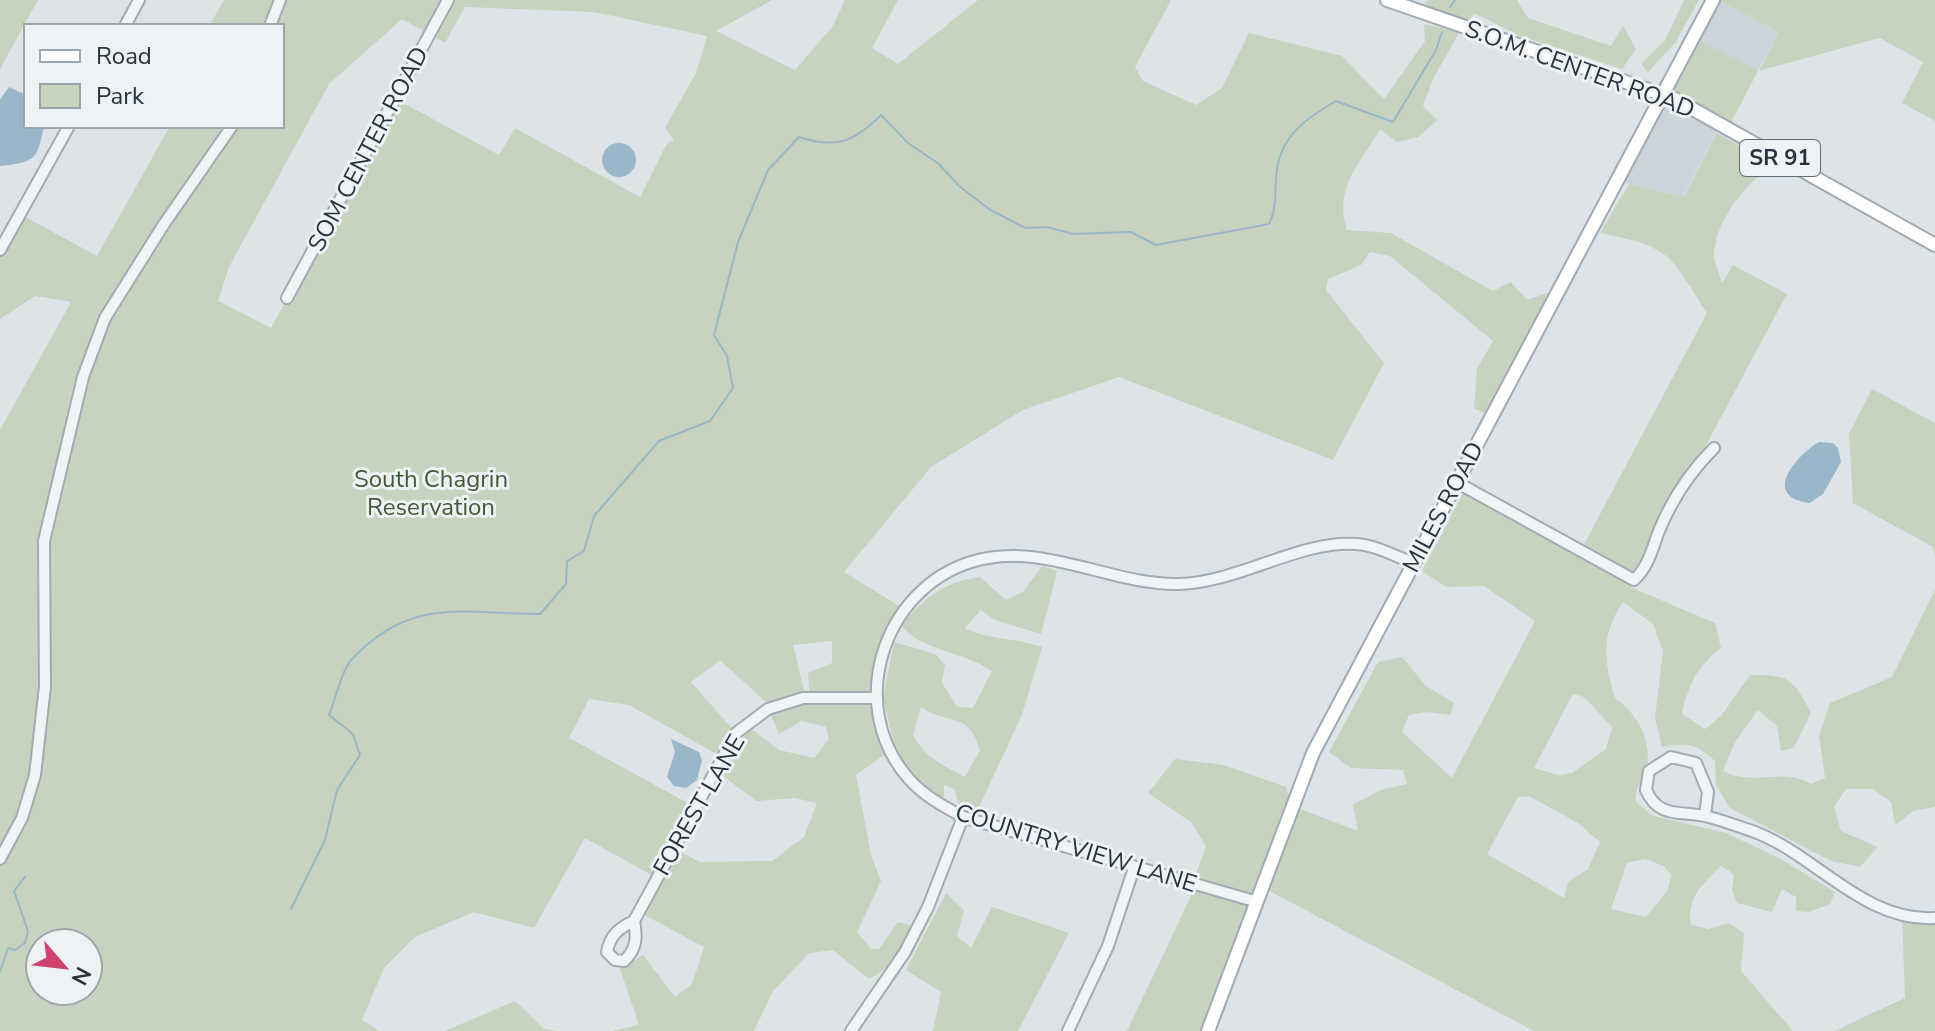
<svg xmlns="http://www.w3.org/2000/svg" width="1935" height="1031" viewBox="0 0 1935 1031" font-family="'Nunito Sans',sans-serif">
	<rect width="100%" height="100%" fill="#dee3e8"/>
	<g fill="#ccd3da">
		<path d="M1718 0 1779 32 1758 71 1694 37Z"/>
		<path d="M1663 94 1721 124 1683 197 1617 181Z"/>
	</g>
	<g fill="#c7d2bf" fill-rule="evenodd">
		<path d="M1 0H38L0 69V2Z"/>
		<path d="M224 0H772L716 31 795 70 833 26 845 0H898L872 48 898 64 978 0H1171L1135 67 1143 81 1196 105 1222 88 1249 33 1342 56 1384 99 1425 41 1424 24 1460 31 1434 77 1423 106 1438 120 1418 137 1397 142 1380 129C1360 164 1333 189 1347 230L1391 233 1493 291 1511 282 1527 300 1550 292 1488 414 1474 409 1477 369 1493 341 1390 256 1370 252 1361 265 1328 279 1326 290 1384 363 1333 460 1119 377 1023 410 931 467 844 572 904 609 894 622 875 698 891 750 856 775 871 855 881 881 857 932 871 949H879L898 922 913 926C903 951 893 967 869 979L833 950 809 953 773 991 754 1031H612L639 1025 620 969 643 955 675 997 692 984 704 947 639 912 657 878 585 838 534 928 474 912 415 937 384 968 362 1020 380 1031H0V430L71 302 35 296 0 319V252L20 214 97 256 170 126H282V26H209ZM465 7 594 12 707 36 696 73 665 128 674 140 666 145 640 197 515 128 499 155 396 99 271 328 218 301 229 267 329 84 402 19 445 43ZM832 641V663L808 673 810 698 768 709 779 734 802 721 826 727 829 739 814 758 779 750 750 728 718 772 756 801 795 798 817 803 804 837 772 861 700 862 673 848 695 807 569 738 589 699 629 705 722 757 736 733 691 682 720 660 766 702 805 695 793 645ZM40 943H88V991H40Z"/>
		<path d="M1427 0H1517L1528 18 1611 46 1623 26 1636 49 1622 69 1520 36 1474 13 1469 21 1425 6Z"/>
		<path d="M1684 0H1699L1675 43 1648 72 1641 64 1665 40Z"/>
		<path d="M1718 0H1935V121L1902 103 1923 62 1880 38 1758 71 1728 128 1663 94 1694 37 1759 71 1779 32Z"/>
		<path d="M1717 133 1773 165C1745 185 1718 216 1714 253 1713 262 1720 274 1722 283L1733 265 1787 294 1630 587 1715 623 1721 648C1697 666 1688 686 1682 714L1705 729 1721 716 1750 675C1789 674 1793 679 1811 713L1794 748 1781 751 1777 726 1758 710 1735 742 1723 771C1755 787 1782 767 1811 784L1825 778 1819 736 1830 703 1892 677 1935 590V807L1913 811 1895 825 1891 802 1873 789H1846L1834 807 1841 831 1878 847 1860 867 1831 861 1730 808 1716 785 1715 761C1696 744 1687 742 1662 747L1655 718 1663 651 1653 624 1623 602C1600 637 1604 659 1615 698 1635 712 1652 738 1647 765 1644 780 1634 786 1636 802L1654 816 1726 833 1779 858 1835 892 1830 904 1808 912 1796 911V897L1782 889 1772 912 1737 903 1732 890 1734 874 1721 866C1703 883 1686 899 1691 925L1708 929 1729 923 1744 933 1741 971 1793 1031H1534L1260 886 1208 1031H1127L1193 892 1202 888 1192 885 1206 846 1191 822 1148 793 1175 759 1224 765 1286 787 1292 806 1358 831 1353 805 1380 790 1407 784 1403 770 1351 768 1329 752 1378 662 1402 657 1426 686 1454 703 1450 715 1426 712 1409 715 1402 732 1452 778 1535 621 1484 586 1446 587 1422 571 1466 488 1581 550 1707 313C1668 254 1674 248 1600 233L1629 184 1684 197ZM1573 694 1584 697 1612 727 1606 749 1572 773 1558 775 1534 768ZM1529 796 1578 823 1600 842 1588 869 1568 882 1564 898 1487 854 1518 797ZM1645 859 1664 866 1671 875 1668 890 1646 917 1611 909 1627 863Z"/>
		<path d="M1872 389 1935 423V558L1933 547 1853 503 1849 434Z"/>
		<path d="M1042 566 1057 571 1041 634 995 620 981 610 965 628C983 639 1017 638 1042 647L1022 715 978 809 971 814 960 812 955 789 944 785V797L926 790 896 752 883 699 894 642 935 654 945 665 942 683 957 707 973 708 992 671C963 651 915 649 901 624 929 596 940 583 980 577L1006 600 1023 592ZM921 707C951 727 968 710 980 750L965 777C943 766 925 757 913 735Z"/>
		<path d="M946 893 964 910 957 936 971 948 992 907 1069 933 1018 1031H933L941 992 906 970Z"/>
		<path d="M1902 916 1935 918V1031H1834L1905 998Z"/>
		<path d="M515 1001 544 1029 559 1031H445Z"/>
	</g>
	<g fill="#99b7c8">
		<path d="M9 87 26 95V126H44C37 161 35 162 0 166V100Z"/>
		<circle cx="619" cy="160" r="17"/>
		<path d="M1819 442 1833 443 1838 448 1841 462 1823 494 1810 503C1761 497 1795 456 1819 442Z"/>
		<path d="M671 739 699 752 702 760 697 780 686 788 674 786 667 777 675 752Z"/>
	</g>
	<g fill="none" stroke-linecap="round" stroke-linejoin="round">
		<g stroke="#99b7c8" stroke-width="2">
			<path d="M1450 7 1455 0"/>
			<path d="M291 909 325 840 337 790 360 755 353 734 329 715C336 699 341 670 353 658 412 596 465 614 540 614L566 584 567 561 584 551 594 516 659 441 710 421 733 388 727 356 714 335 738 242 768 170 799 137C836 149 854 142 881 115L908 143 939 164 959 186 989 209 1025 228 1047 227 1073 234 1131 232 1156 245 1269 224C1278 206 1274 189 1277 169 1282 135 1308 117 1336 101L1393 122 1436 50 1442 32"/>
			<path d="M0 972 8 948 15 950 25 943 28 931 14 891 25 877"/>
		</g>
		<defs>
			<g id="minor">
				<path d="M125 26 139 0"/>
				<path d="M270 26 280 0"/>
				<path d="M0 250 69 126"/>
				<path d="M287 298 448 0"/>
				<path d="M1456 482 1634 580C1649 566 1652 549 1659 531 1672 499 1690 472 1714 448"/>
				<path d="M1705 815 1708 792 1696 763 1671 757 1649 771 1646 790C1659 820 1683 810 1709 817 1724 821 1740 827 1755 832 1817 856 1864 922 1935 918"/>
				<path d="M0 859 22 818 35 775 45 686 44 541 83 377 105 318 164 224 232 126"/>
				<path d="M1254 901 963 817C943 806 924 796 909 779 845 707 882 590 971 562 1041 540 1109 585 1179 584 1240 582 1300 540 1356 544 1375 545 1395 556 1413 563"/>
				<path d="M634 921 736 733 768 709 803 698H875"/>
				<path d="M634 921C637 937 637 949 624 961L615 960 607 952C610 935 619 928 634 921Z"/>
				<path d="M851 1031 905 952 928 907 963 817"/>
				<path d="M1068 1031 1108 946 1134 868"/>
			</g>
			<g id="major">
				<path d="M1387 0 1675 99 1935 245"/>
				<path d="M1208 1031 1313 753 1713 0"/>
			</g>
		</defs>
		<use href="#minor" stroke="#a3abb2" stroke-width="14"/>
		<use href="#major" stroke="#9eaab4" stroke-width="16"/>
		<use href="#minor" stroke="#f1f4f6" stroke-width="10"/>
		<use href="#major" stroke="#fff" stroke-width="12"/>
	</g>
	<g text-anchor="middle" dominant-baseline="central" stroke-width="6" stroke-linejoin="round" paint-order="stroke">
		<rect fill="#eef2f5" stroke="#636c76" stroke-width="2" x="1740" y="140" width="80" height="36" rx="6"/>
		<g font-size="22" font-weight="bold" fill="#27333f">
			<text x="1780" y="158">SR 91</text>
		</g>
		<g font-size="24" fill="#27333f" stroke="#eef2f5">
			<text transform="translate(1580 69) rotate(20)">S.O.M. CENTER ROAD</text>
			<text transform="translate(368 149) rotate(-62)">SOM CENTER ROAD</text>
			<text transform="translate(1443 507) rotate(-62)">MILES ROAD</text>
			<text transform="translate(699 805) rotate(-60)">FOREST LANE</text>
			<text transform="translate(1076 848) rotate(17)">COUNTRY VIEW LANE</text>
		</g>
		<g font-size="24" fill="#415b35" stroke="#eef2f5">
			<text x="431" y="479">South Chagrin<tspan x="431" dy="28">Reservation</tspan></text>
		</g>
	</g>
	<rect x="24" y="24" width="260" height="104" fill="#eef2f5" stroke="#9ea6ac" stroke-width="2"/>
	<rect x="40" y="50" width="40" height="12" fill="#ffffff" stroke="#9ea6ac" stroke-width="2"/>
	<text x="96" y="64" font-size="24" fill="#27333f">Road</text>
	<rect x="40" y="84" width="40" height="24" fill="#c7d2bf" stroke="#9ea6ac" stroke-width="2"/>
	<text x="96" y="104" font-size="24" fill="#27333f">Park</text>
	<g transform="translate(64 967) rotate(118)"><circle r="38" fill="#eef2f5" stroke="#9ea6ac" stroke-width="2"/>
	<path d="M0-6L14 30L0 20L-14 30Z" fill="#cf426c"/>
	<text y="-12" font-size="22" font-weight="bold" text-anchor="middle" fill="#27333f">N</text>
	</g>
</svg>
